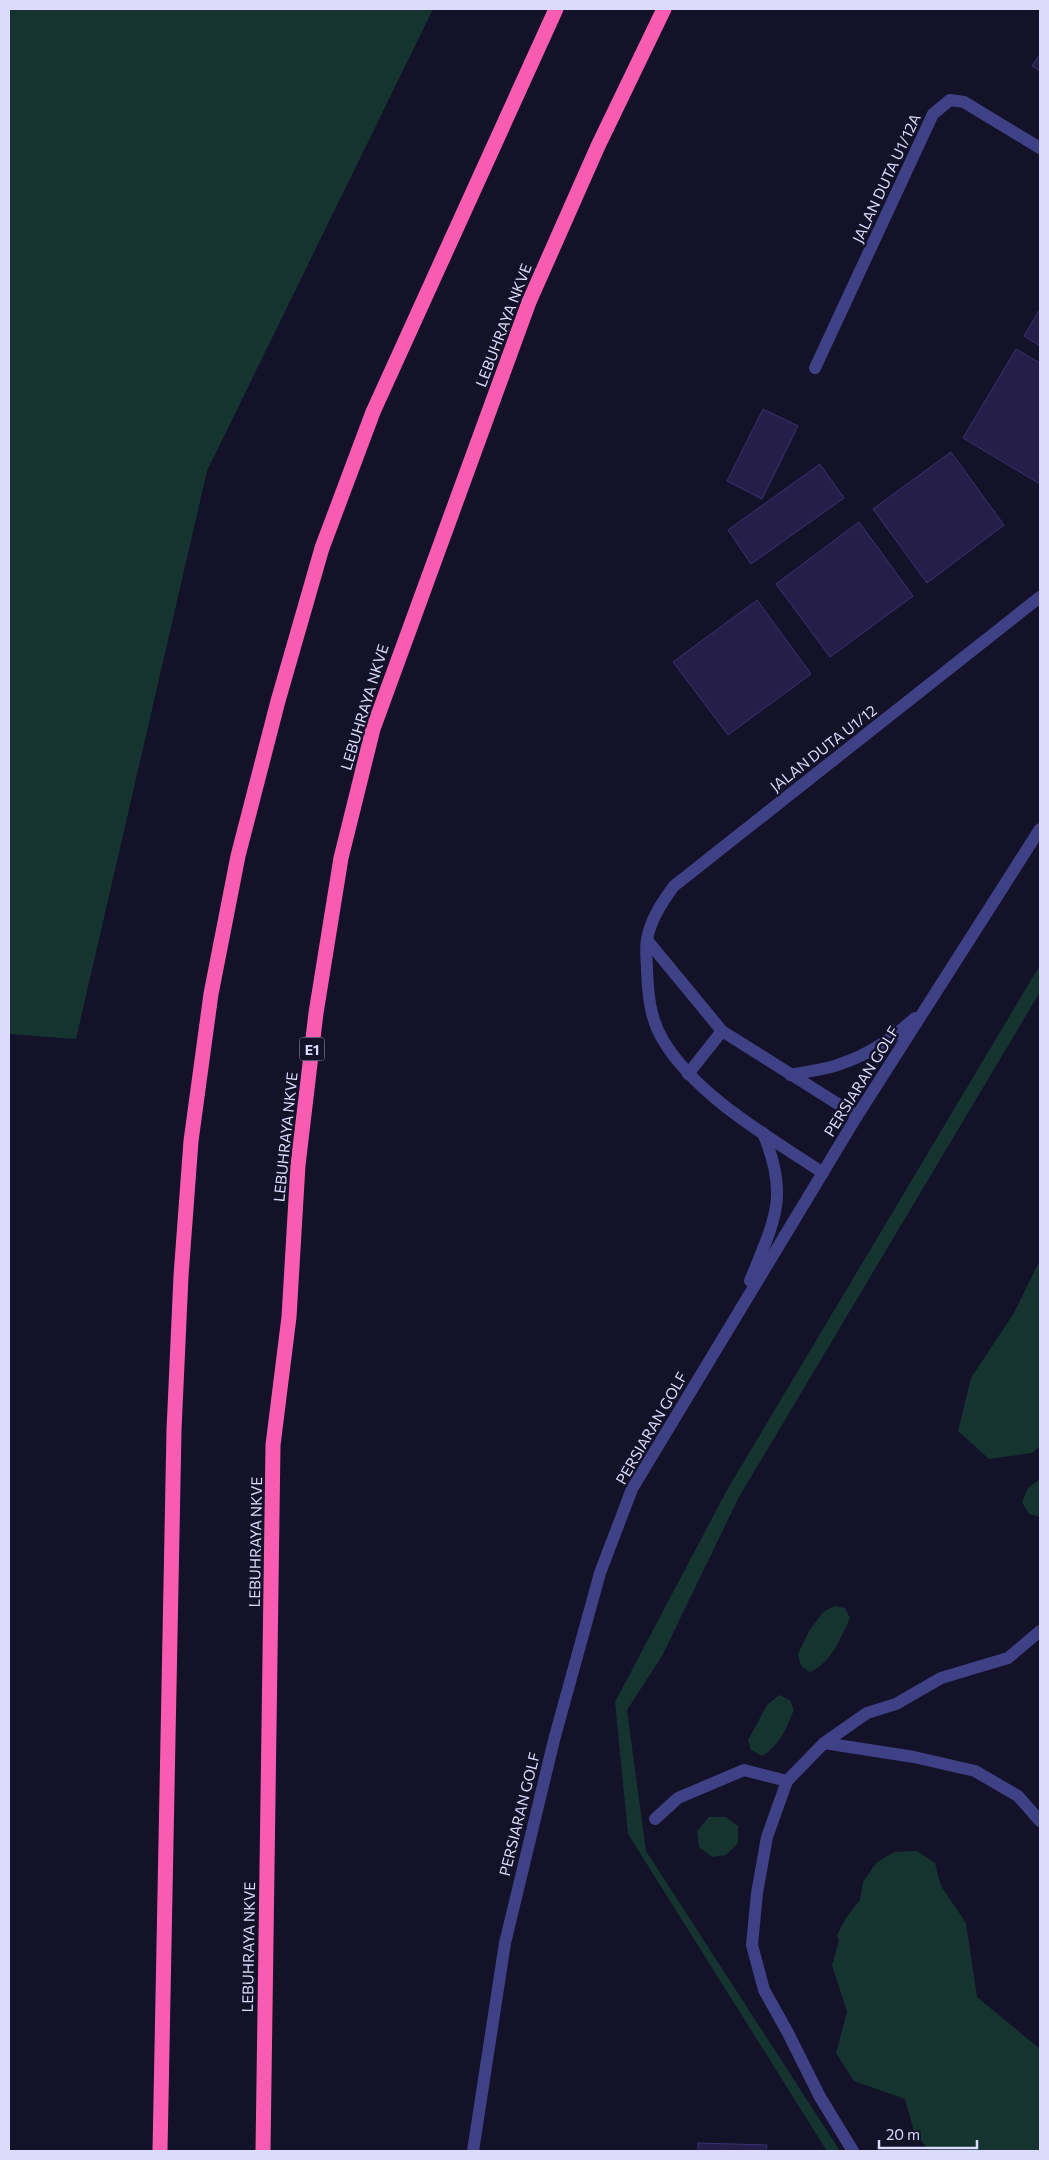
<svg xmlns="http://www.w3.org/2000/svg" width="1049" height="2160" viewBox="0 0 1049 2160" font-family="Commissioner,sans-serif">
	<rect width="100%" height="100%" fill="#141229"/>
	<g fill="#15332f">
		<path d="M9 9H433L207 471 76 1039 9 1034Z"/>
		<path d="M1040 965V992L739 1497 662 1656 627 1710 646 1851 840 2151H827L628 1834 615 1702 727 1490Z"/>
		<path d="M1040 1260V1446L1032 1453 989 1459 958 1431 971 1378 1014 1313Z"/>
		<path d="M1040 1479V1517L1029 1514 1022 1502 1028 1488Z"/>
		<path d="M835 1606 845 1608 850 1618C841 1638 831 1663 810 1672L801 1666 798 1654 809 1631 824 1611Z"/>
		<path d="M779 1695 790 1700 794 1710C786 1728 780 1746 762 1756L751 1750 748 1740 767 1705Z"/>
		<path d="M709 1817H726L738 1826V1843L726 1855 712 1857 699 1847 697 1831Z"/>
		<path d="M917 1851 935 1863 941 1886 966 1923 977 1997 1040 2049V2151H931L915 2135 905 2099 854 2081 836 2053 847 2012 832 1965 839 1941 837 1935 846 1918 860 1900 863 1882 876 1863 894 1852Z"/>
	</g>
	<g fill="#241e49" stroke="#3a3174">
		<path d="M1040 54V71L1032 66Z"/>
		<path d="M1040 309V346L1024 336Z"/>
		<path d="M1016 349 1040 363V484L963 438Z"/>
		<path d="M763 409 798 426 762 499 727 481Z"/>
		<path d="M951 452 1004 525 927 583 873 509Z"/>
		<path d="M820 464 844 498 751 564 728 530Z"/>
		<path d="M859 522 913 596 830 657 776 584Z"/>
		<path d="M757 600 811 674 728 735 673 662Z"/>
		<path d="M698 2143 767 2145 766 2151H698Z"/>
	</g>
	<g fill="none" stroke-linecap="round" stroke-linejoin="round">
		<g stroke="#3f4186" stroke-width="12">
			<path d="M824 1743 867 1713 896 1704 941 1678 1008 1658 1040 1631"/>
			<path d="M655 1819 678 1798 744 1770 787 1781"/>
			<path d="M853 2151 820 2097 788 2033 764 1990 752 1945 757 1893 767 1837 787 1781 824 1743 914 1757 975 1771 1018 1796 1040 1821"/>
		</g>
		<g stroke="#3f4186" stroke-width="12">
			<path d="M815 368 933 114 950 100 964 102 1040 148"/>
			<path d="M647 940 722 1031 857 1116"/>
			<path d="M688 1074 722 1031"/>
			<path d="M823 1173C769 1137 696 1096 663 1040 650 1019 648 994 647 970 647 961 645 949 647 940 650 920 662 902 674 886L1040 597"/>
		</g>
		<g stroke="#3f4186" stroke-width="12">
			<path d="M790 1075C807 1071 827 1070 843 1063 870 1054 894 1037 915 1018"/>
			<path d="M750 1281C774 1221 790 1197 763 1133"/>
			<path d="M473 2151 505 1943 554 1740 600 1573 632 1489 857 1116 1040 829"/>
		</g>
		<g stroke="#f85bb2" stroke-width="15">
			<path d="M160 2151 174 1430 181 1276 191 1141 211 994 238 856 278 701 322 548 373 412 556 9"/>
			<path d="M263 2151 273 1445 289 1317 298 1165 316 1013 341 858 373 729 529 302 598 146 664 9"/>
		</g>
	</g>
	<g text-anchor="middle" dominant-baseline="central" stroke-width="5" stroke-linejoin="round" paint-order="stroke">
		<rect fill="#141229" stroke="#a09fbd" stroke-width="1" x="299.5" y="1037.5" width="25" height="23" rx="4"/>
		<g font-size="14" font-weight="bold" fill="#dcdbfd">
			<text x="312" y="1049">E1</text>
		</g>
		<g font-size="15" fill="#dcdbfd" stroke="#141229">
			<text transform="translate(886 178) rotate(-65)">JALAN DUTA U1/12A</text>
			<text transform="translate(503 325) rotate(-69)">LEBUHRAYA NKVE</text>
			<text transform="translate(364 707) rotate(-73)">LEBUHRAYA NKVE</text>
			<text transform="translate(823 748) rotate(-38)">JALAN DUTA U1/12</text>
			<text transform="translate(861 1081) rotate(-58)">PERSIARAN GOLF</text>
			<text transform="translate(285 1137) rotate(-84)">LEBUHRAYA NKVE</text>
			<text transform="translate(651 1428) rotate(-60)">PERSIARAN GOLF</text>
			<text transform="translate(255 1542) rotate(-89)">LEBUHRAYA NKVE</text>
			<text transform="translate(519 1814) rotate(-76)">PERSIARAN GOLF</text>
			<text transform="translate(248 1947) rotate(-89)">LEBUHRAYA NKVE</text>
		</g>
	</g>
	<rect width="1049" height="2160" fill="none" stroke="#dcdbfd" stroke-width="20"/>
	<path d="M879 2140v8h98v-8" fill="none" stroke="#dcdbfd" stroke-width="2.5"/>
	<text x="886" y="2140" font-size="15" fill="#dcdbfd" stroke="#141229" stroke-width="4" paint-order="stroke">20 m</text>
</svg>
